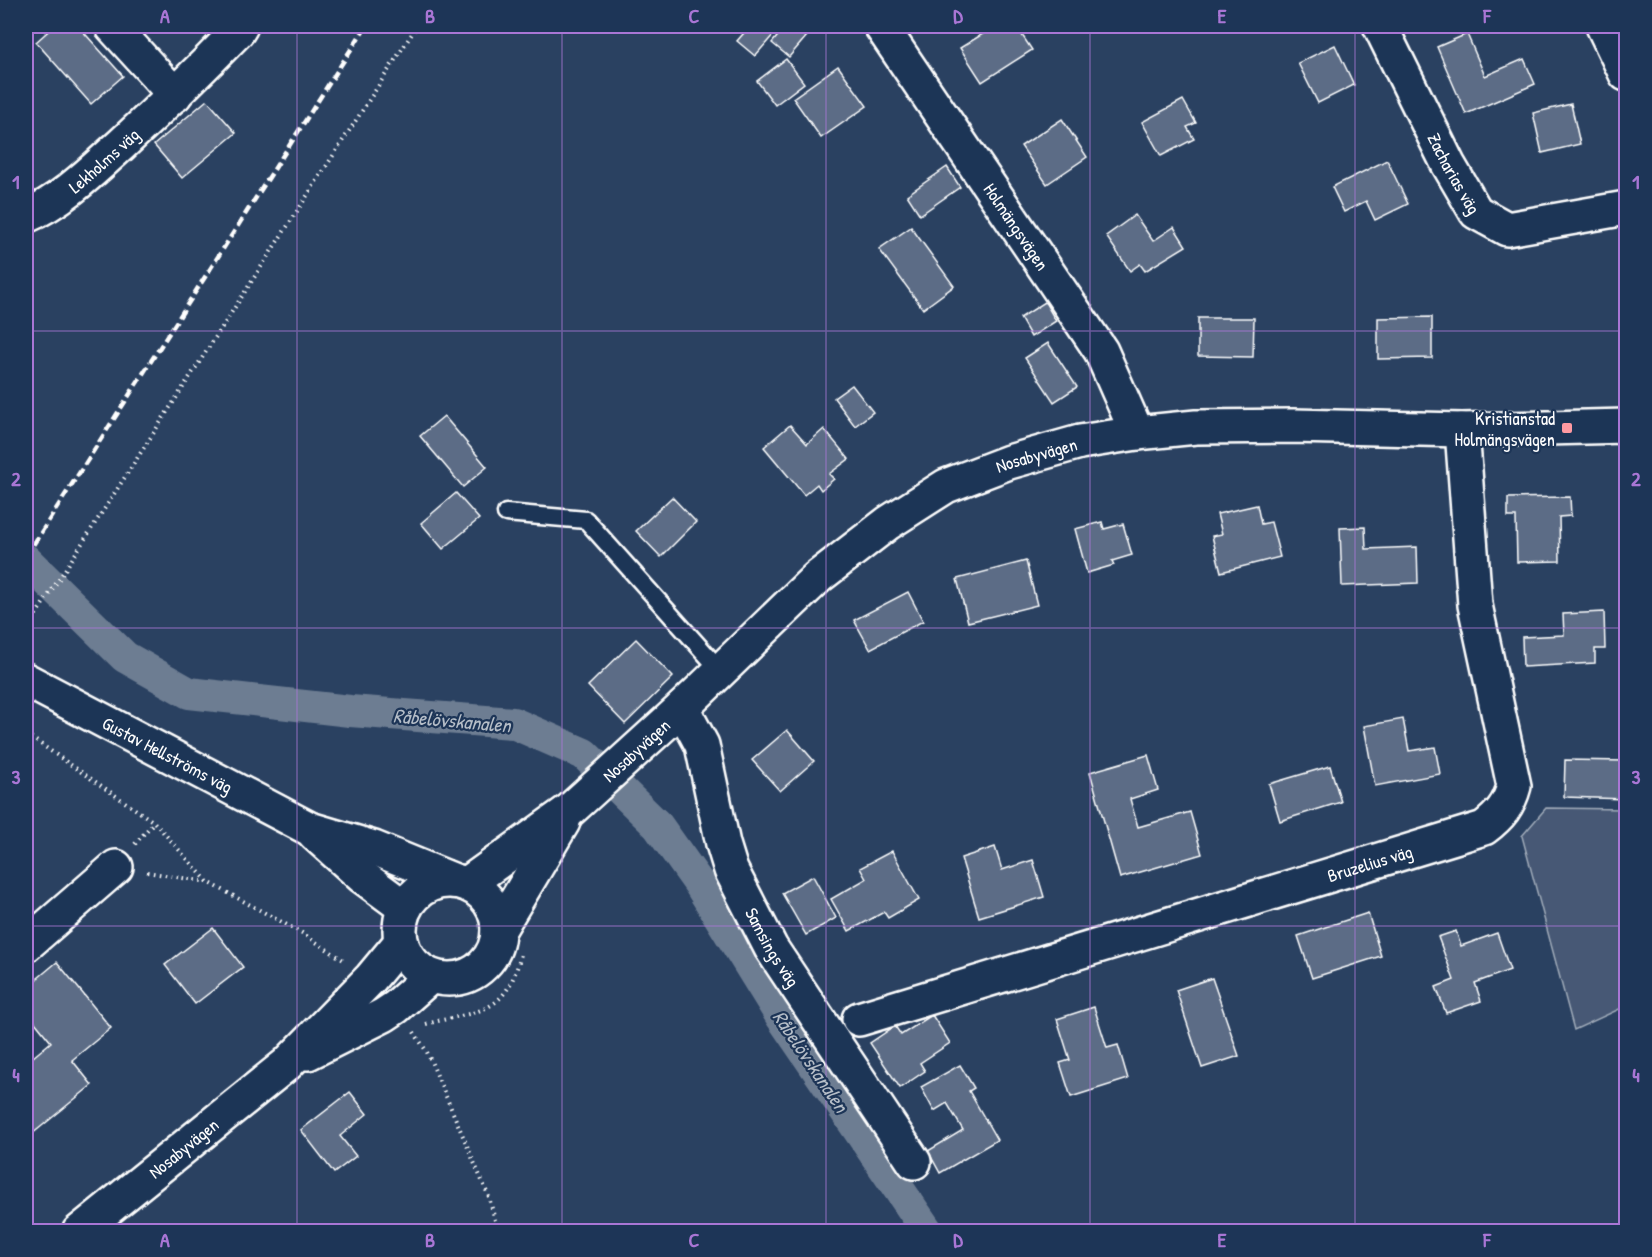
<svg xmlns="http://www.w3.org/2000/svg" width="1652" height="1257" viewBox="0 0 1652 1257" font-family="'Patrick Hand',sans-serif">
	<rect width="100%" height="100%" fill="#2a4161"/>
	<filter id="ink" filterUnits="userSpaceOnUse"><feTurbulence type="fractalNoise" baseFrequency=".0167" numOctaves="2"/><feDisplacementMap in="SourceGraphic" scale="12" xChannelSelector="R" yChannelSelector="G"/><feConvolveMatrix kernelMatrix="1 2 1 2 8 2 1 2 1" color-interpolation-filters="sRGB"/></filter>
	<g filter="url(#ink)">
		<path fill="#465975" stroke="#a2acba" stroke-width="1.5" d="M1546 808 1626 809V1006L1574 1030 1522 836Z"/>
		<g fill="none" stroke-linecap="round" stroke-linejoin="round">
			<path stroke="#6d7d92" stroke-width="32" d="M26 560 125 657 189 693 350 711 513 723 584 754 658 826 700 885 782 1018 928 1232"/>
		</g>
		<g fill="#5b6c86" stroke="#fff" stroke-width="1.5">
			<path d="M54 26H78L123 76 91 104 36 42Z"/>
			<path d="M750 26H781L755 56 737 41Z"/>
			<path d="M786 26H807L812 30 789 57 772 43Z"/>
			<path d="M982 26H1016L1032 50 982 82 960 48 986 32Z"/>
			<path d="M1425 26H1444L1428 33Z"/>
			<path d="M1467 34 1485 76 1524 59 1535 84 1466 114 1437 47Z"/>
			<path d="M1335 45 1354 85 1318 103 1298 63Z"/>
			<path d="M786 59 804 83 775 105 757 81Z"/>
			<path d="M838 66 867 106 821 138 793 98Z"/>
			<path d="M207 100 236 133 182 178 154 145Z"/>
			<path d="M1183 100 1196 123 1187 127 1194 139 1161 156 1142 122Z"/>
			<path d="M1571 104 1580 144 1542 153 1533 113Z"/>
			<path d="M1062 119 1087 157 1047 184 1021 146Z"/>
			<path d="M1387 160 1408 204 1375 220 1366 201 1344 212 1332 187Z"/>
			<path d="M947 167 960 187 920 215 907 195Z"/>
			<path d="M1135 215 1153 241 1174 227 1186 246 1145 271 1140 264 1130 271 1106 236Z"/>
			<path d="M911 227 954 286 923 309 879 249Z"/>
			<path d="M1045 302 1056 321 1031 337 1020 318Z"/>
			<path d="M1432 317V358L1378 359V318Z"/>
			<path d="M1198 318H1254L1253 357 1198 356Z"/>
			<path d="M1048 343 1077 387 1054 402 1025 358Z"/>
			<path d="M852 385 873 412 855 426 834 398Z"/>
			<path d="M444 416 487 467 463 487 420 436Z"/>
			<path d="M790 425 807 444 824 429 849 459 829 474 834 479 821 490 817 484 804 495 764 447Z"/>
			<path d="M456 493 479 519 443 549 421 523Z"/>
			<path d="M672 497 696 522 661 557 636 531Z"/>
			<path d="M1570 497 1571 516 1559 517 1560 561 1517 562 1516 517H1508V498Z"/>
			<path d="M1257 505 1261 524 1271 522 1280 557 1221 572 1212 536 1222 534 1217 514Z"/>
			<path d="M1102 522 1104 529 1123 524 1132 555 1112 561 1114 565 1087 573 1075 529Z"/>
			<path d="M1365 527 1366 549 1417 547 1418 583 1342 586 1340 528Z"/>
			<path d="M1026 561 1037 605 968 622 957 579Z"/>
			<path d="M908 592 923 621 870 649 854 620Z"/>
			<path d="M1604 612 1605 649H1595V663L1523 667 1522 637 1564 635 1563 614Z"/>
			<path d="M636 639 673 677 625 724 588 686Z"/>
			<path d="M1403 719 1409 751 1435 747 1440 774 1375 786 1364 726Z"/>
			<path d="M787 730 814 761 780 791 752 760Z"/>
			<path d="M1148 755 1158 790 1130 799 1138 827 1190 812 1202 854 1120 878 1090 772Z"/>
			<path d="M1565 760 1626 761V799L1564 797Z"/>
			<path d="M1330 766 1341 802 1280 821 1269 784Z"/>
			<path d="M995 847 1002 870 1033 860 1044 897 979 917 961 858Z"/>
			<path d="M892 851 919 900 888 918 884 912 849 931 831 899 866 879 860 868Z"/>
			<path d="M813 876 836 918 806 935 782 893Z"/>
			<path d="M1368 913 1381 956 1312 978 1298 936Z"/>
			<path d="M213 928 243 967 195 1004 165 965Z"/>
			<path d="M1456 931 1461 946 1497 933 1510 970 1475 983 1481 1001 1446 1013 1436 987 1454 980 1438 937Z"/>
			<path d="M57 962 111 1028 72 1060 92 1085 26 1139V1063L51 1042 26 1011V988Z"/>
			<path d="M1212 978 1239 1056 1202 1068 1176 990Z"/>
			<path d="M1094 1007 1107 1048 1118 1045 1128 1079 1071 1097 1060 1063 1070 1060 1057 1019Z"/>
			<path d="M932 1015 950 1043 920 1063 925 1071 900 1088 870 1043 895 1026 901 1035Z"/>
			<path d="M960 1065 974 1088 969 1091 997 1140 940 1173 928 1151 963 1130 947 1103 934 1111 921 1087Z"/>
			<path d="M350 1092 367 1114 340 1136 356 1156 334 1173 301 1130Z"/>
		</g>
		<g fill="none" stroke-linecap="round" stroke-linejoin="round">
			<defs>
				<path id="lane" d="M506 513 586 520 720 670"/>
				<g id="street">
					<path d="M112 26 175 95"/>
					<path id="s1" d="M881 26 1101 351 1137 433"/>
					<path id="s2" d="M1380 26 1448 164 1476 212 1507 229 1626 208"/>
					<path d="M1603 26 1626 74"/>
					<path id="s3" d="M26 216C62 201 93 170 122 144 162 107 200 70 238 31L241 26"/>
					<path id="s4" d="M682 708 702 745 723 844 731 870 771 948 914 1162"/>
					<path d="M26 945 116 867"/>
					<path id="s5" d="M859 1019 1484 828C1500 816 1509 805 1514 786L1475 605 1462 430"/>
				</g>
				<g id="secondary">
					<path id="s6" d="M26 680 310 829 374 848 455 881"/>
					<path d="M315 834 363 877 405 908"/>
					<circle cx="449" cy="930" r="49"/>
					<path id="s7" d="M467 884 570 810 682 708 818 577 888 523 946 486 1009 462 1080 442 1137 433 1196 427 1293 426 1462 430 1626 426"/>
					<path d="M498 931 563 822"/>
					<path d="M308 1053 384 1015 396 1007 431 976"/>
					<path id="s8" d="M79 1232 287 1064 371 978 401 942"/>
				</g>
			</defs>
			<use href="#lane" stroke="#fff" stroke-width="21"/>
			<use href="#street" stroke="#fff" stroke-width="38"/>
			<use href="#secondary" stroke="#fff" stroke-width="38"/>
			<g stroke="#fff" stroke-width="4" stroke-dasharray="1.5 4.5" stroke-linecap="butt">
				<path d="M26 630 417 26"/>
				<path d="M26 734 154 822 208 882 302 933 345 961"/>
				<path d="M135 844 154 822"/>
				<path d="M147 872 207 882"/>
				<path d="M426 1024C479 1010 506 1016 521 954"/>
				<path d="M414 1032 427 1052 489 1197 498 1232"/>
			</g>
			<use href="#lane" stroke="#1d3557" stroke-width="16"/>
			<use href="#street" stroke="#1d3557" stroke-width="33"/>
			<use href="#secondary" stroke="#1d3557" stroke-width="33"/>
			<path stroke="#fff" stroke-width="4.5" stroke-dasharray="9 4.5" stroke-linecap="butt" d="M26 556 366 26"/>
		</g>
	</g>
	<path fill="none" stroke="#a976d5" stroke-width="1.5" stroke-opacity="0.55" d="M297 26V1232M562 26V1232M826 26V1232M1090 26V1232M1355 26V1232M26 331H1626M26 628H1626M26 926H1626"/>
	<rect fill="#ff9aa2" stroke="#1d3557" stroke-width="2" x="1561" y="422" width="12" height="12" rx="3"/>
	<g text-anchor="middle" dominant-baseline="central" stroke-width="4.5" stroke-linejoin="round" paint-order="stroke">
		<g font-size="18" fill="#fff" stroke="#1d3557">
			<text stroke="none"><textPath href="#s3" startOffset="96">Lekholms väg</textPath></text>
			<text stroke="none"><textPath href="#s2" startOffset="165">Zacharias väg</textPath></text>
			<text stroke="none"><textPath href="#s1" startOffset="242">Holmängsvägen</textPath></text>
			<text stroke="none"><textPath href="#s7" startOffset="720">Nosabyvägen</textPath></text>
			<text stroke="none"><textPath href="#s7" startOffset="216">Nosabyvägen</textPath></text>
			<text stroke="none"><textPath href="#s6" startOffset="160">Gustav Hellströms väg</textPath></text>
			<text stroke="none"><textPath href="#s5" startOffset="534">Bruzelius väg</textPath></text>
			<text stroke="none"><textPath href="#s4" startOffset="258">Samsings väg</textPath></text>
			<text stroke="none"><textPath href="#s8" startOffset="134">Nosabyvägen</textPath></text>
		</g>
		<g font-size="18" fill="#fff" stroke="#1d3557" text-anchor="end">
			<text x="1555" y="418">Kristianstad<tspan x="1555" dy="21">Holmängsvägen</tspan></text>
		</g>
		<g font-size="20" font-style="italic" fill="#b6bec8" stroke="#1d3557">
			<text transform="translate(452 720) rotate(5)">Råbelövskanalen</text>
			<text transform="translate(811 1061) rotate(56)">Råbelövskanalen</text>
		</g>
	</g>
	<rect width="1652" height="1257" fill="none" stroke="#1d3557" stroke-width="66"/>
	<rect x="33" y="33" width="1586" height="1191" fill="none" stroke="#a976d5" stroke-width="2"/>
	<g font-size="20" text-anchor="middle" font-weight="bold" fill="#a976d5">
		<text x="165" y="23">A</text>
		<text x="430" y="23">B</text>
		<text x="694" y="23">C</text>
		<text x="958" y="23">D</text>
		<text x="1222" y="23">E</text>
		<text x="1487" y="23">F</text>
		<text x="16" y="189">1</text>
		<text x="1636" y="189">1</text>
		<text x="16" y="486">2</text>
		<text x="1636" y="486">2</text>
		<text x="16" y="784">3</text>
		<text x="1636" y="784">3</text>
		<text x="16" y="1082">4</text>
		<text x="1636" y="1082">4</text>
		<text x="165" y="1247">A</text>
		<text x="430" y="1247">B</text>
		<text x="694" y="1247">C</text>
		<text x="958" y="1247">D</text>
		<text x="1222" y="1247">E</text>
		<text x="1487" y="1247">F</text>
	</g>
</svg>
